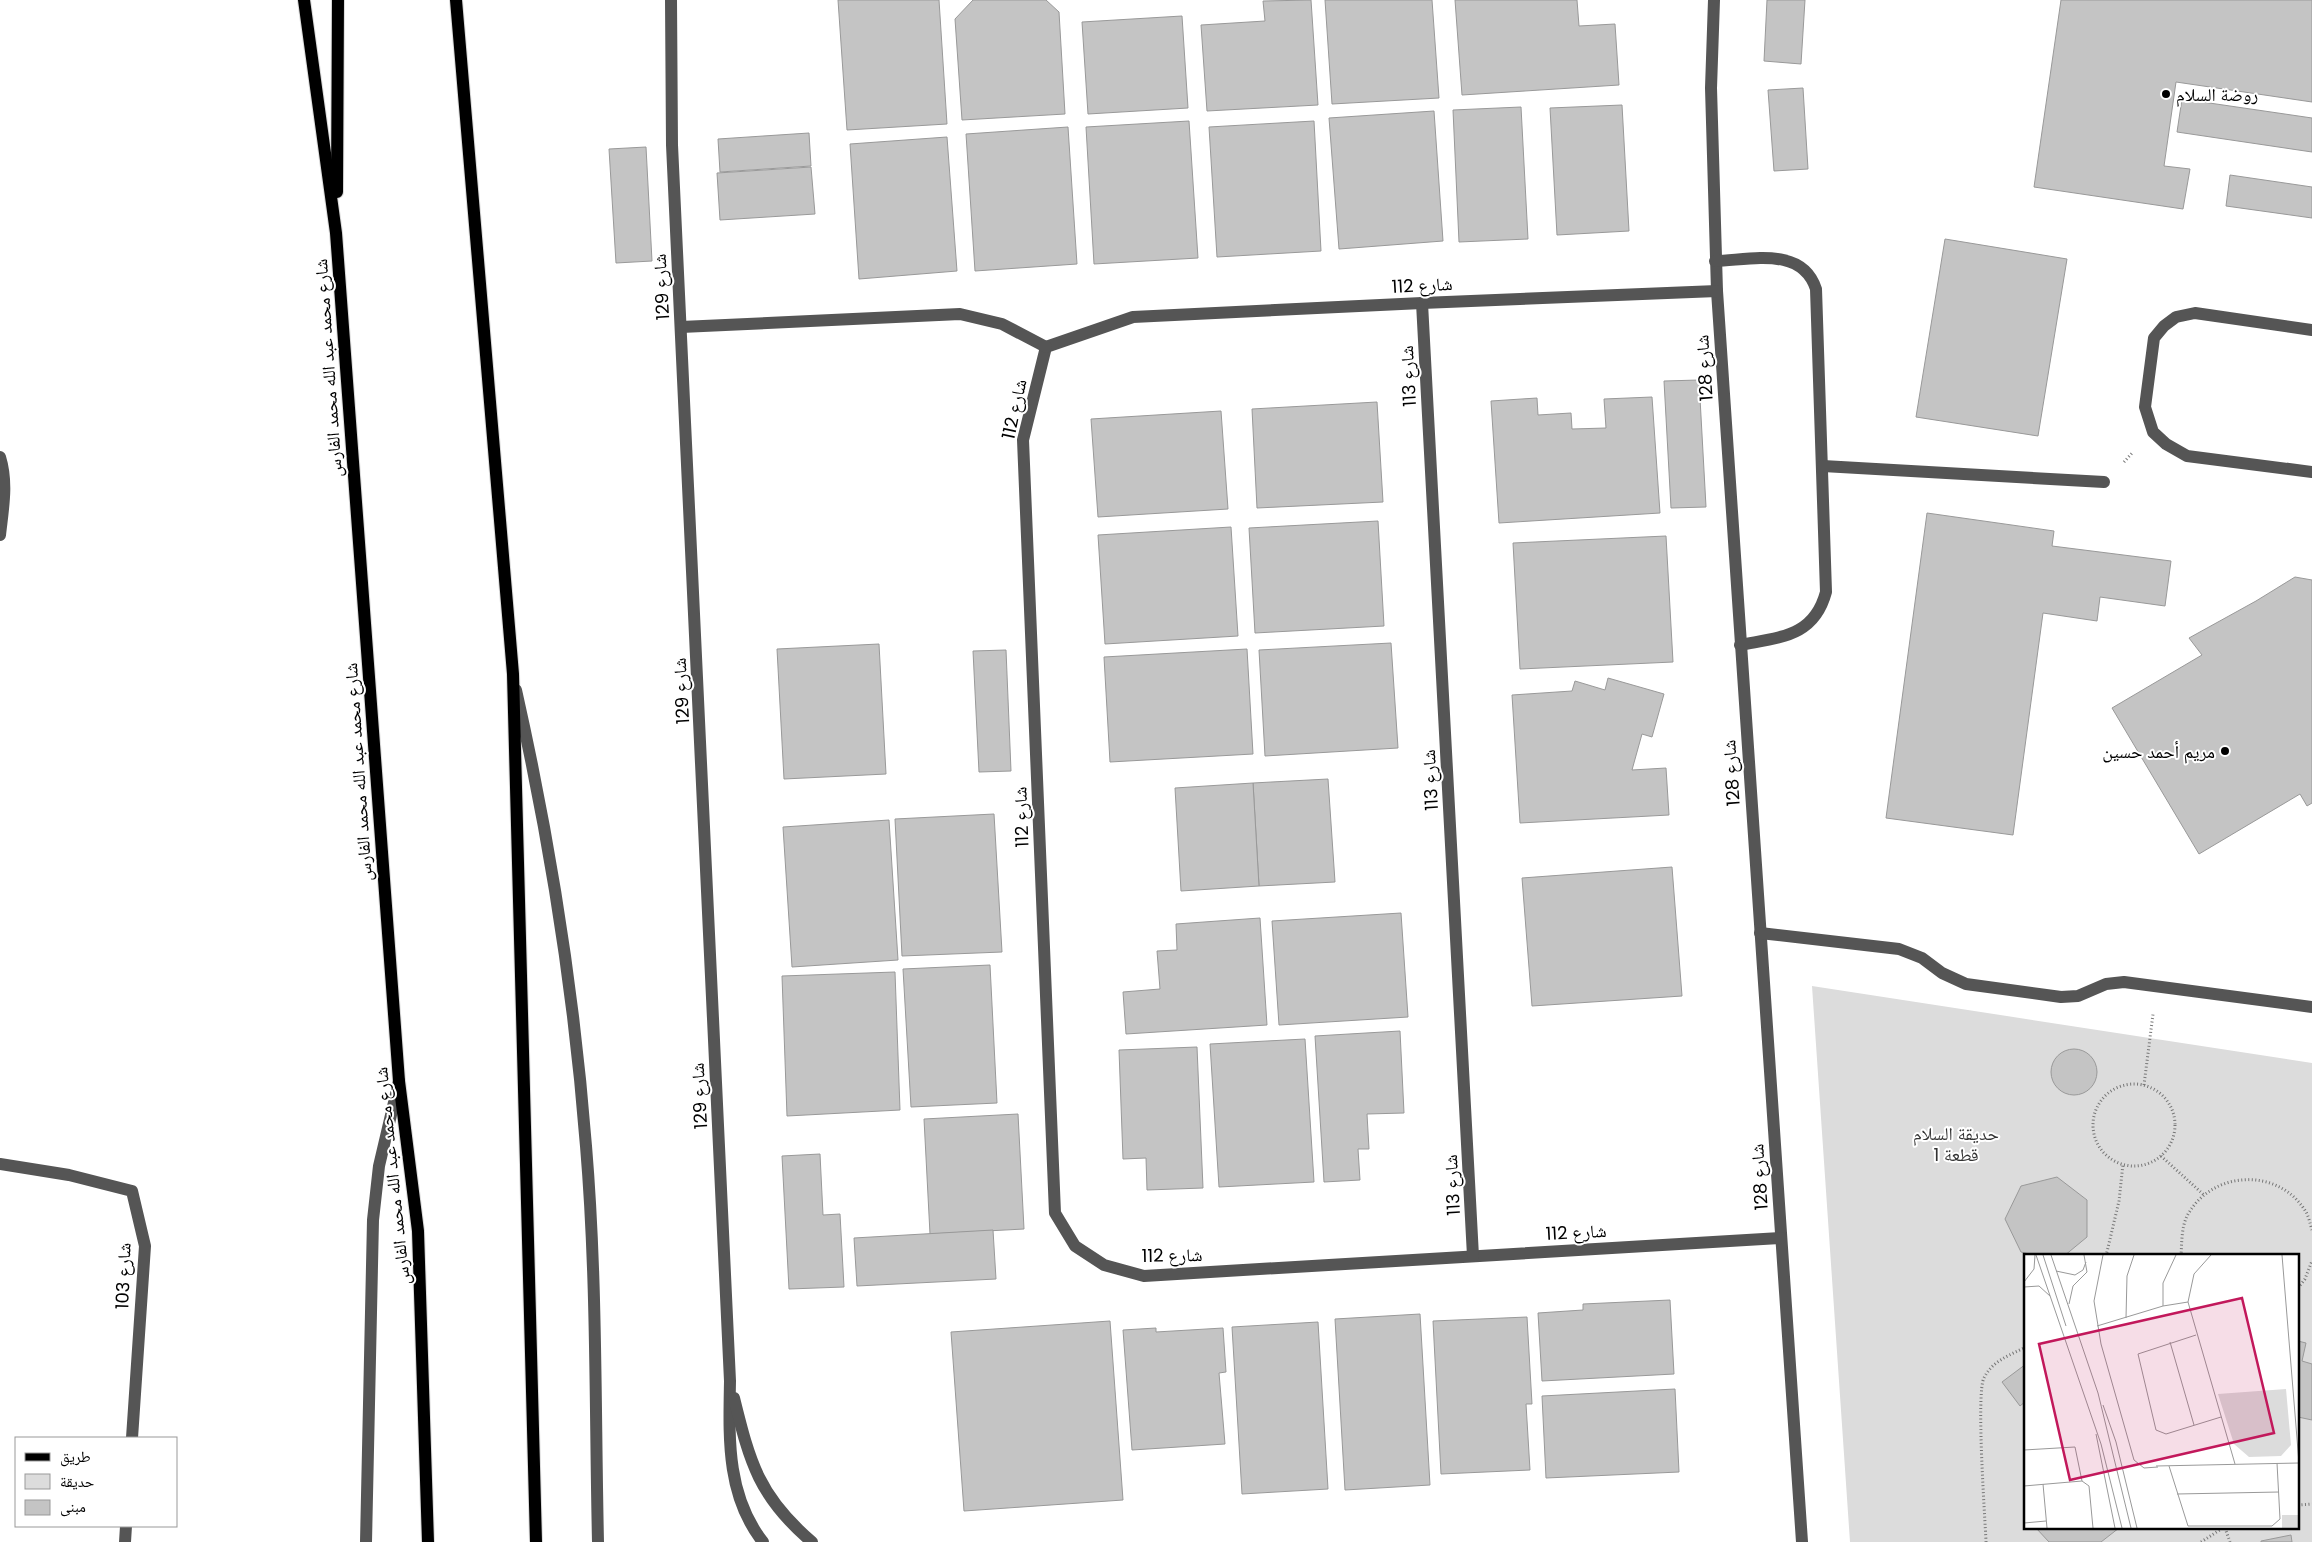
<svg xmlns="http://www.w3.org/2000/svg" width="2312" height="1542" viewBox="0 0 2312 1542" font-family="Poppins,'Noto Naskh Arabic',sans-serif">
	<rect width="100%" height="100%" fill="#fff"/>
	<path fill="#dcdcdc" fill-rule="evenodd" d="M1812 986 2312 1063V1542H1850ZM2026 1256H2298V1528H2026Z"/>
	<g fill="#c4c4c4" stroke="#999">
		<path d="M838 0H939L947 124 847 130Z"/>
		<path d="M973 0H1046L1059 12 1065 114 962 120 955 19Z"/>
		<path d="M1311 0 1318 105 1207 111 1201 25 1265 21 1263 1Z"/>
		<path d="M1325 0H1432L1439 98 1332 104Z"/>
		<path d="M1455 0H1577L1579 26 1615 24 1619 85 1462 95Z"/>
		<path d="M1767 0H1805L1801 64 1764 61Z"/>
		<path d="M2061 0H2312V102L2176 82 2164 166 2190 169 2183 209 2034 187Z"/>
		<path d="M1182 16 1188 108 1088 114 1082 22Z"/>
		<path d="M1803 88 1808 169 1774 171 1768 90Z"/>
		<path d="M2182 99 2312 118V152L2177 132Z"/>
		<path d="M1622 105 1629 231 1557 235 1550 108Z"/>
		<path d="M1521 107 1528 239 1459 242 1453 110Z"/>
		<path d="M1434 111 1443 241 1339 249 1329 118Z"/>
		<path d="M1189 121 1198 258 1094 264 1086 127Z"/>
		<path d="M1314 121 1321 251 1217 257 1209 127Z"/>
		<path d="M1068 127 1077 264 975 271 966 134Z"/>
		<path d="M809 133 811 166 720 172 718 139Z"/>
		<path d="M947 137 957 271 859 279 850 144Z"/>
		<path d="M646 147 652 261 616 263 609 149Z"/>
		<path d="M811 167 815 214 720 220 717 173Z"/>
		<path d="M2230 175 2312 187V218L2226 206Z"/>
		<path d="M1945 239 2067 259 2038 436 1916 417Z"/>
		<path d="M1699 380 1706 507 1671 508 1664 381Z"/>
		<path d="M1652 397 1660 513 1499 523 1491 401 1537 398 1538 415 1571 413 1572 429 1606 428 1604 399Z"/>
		<path d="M1377 402 1383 502 1257 508 1252 409Z"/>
		<path d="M1221 411 1228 509 1098 517 1091 419Z"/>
		<path d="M1927 513 2054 531 2052 546 2171 561 2165 606 2100 597 2097 621 2043 613 2013 835 1886 818Z"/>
		<path d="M1378 521 1384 626 1255 633 1249 528Z"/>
		<path d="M1231 527 1238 636 1105 644 1098 535Z"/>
		<path d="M1666 536 1673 662 1520 669 1513 543Z"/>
		<path d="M2295 577 2312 580V803L2307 806 2300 794 2199 854 2112 708 2202 655 2189 638 2256 601Z"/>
		<path d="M1391 643 1398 748 1265 756 1259 650Z"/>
		<path d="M879 644 886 774 784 779 777 649Z"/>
		<path d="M1247 649 1253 754 1110 762 1104 657Z"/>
		<path d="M1006 650 1011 771 979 772 973 651Z"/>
		<path d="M1608 678 1664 694 1652 737 1642 734 1632 770 1666 768 1669 815 1520 823 1512 695 1572 691 1575 681 1605 690Z"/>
		<path d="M1328 779 1335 882 1259 886 1253 783Z"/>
		<path d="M1253 783 1259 886 1181 891 1175 788Z"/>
		<path d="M994 814 1002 952 902 956 895 819Z"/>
		<path d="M889 820 898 960 792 967 783 827Z"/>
		<path d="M1672 867 1682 996 1532 1006 1522 878Z"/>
		<path d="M1401 913 1408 1017 1279 1025 1272 921Z"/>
		<path d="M1260 918 1267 1025 1126 1034 1123 992 1160 989 1157 951 1177 950 1176 924Z"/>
		<path d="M990 965 997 1103 911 1107 903 969Z"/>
		<path d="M895 972 900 1110 787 1116 782 976Z"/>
		<path d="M1400 1031 1404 1113 1367 1114 1369 1149H1358L1360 1180 1324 1182 1315 1036Z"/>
		<path d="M1305 1039 1314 1182 1219 1187 1210 1044Z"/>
		<path d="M1197 1047 1203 1188 1147 1190 1146 1158 1123 1159 1119 1050Z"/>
		<circle cx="2074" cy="1072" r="23"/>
		<path d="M1018 1114 1024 1229 930 1234 924 1119Z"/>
		<path d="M820 1154 823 1215 840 1214 844 1287 789 1289 782 1156Z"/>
		<path d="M2057 1177 2087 1200V1237L2064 1256H2037L2021 1252 2005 1219 2021 1186Z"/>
		<path d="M993 1230 996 1279 857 1286 854 1238Z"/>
		<path d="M1670 1300 1674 1374 1542 1381 1538 1313 1583 1310V1304Z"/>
		<path d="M1420 1314 1430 1485 1345 1490 1335 1319Z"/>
		<path d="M1527 1317 1532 1404H1526L1530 1470 1441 1474 1433 1321Z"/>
		<path d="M1110 1321 1123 1500 964 1511 951 1332Z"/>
		<path d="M1318 1322 1328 1489 1242 1494 1232 1327Z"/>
		<path d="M1156 1328V1332L1223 1328 1226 1372 1219 1373 1225 1444 1132 1450 1123 1330Z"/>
		<path d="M2298 1341 2306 1343 2302 1361 2312 1364V1420L2298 1417Z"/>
		<path d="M2026 1364V1401L2020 1406 2002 1382Z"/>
		<path d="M1675 1389 1679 1472 1546 1478 1542 1396Z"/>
		<path d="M2036 1528H2119L2101 1542H2049Z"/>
		<path d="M2291 1535 2292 1542H2261V1541Z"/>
	</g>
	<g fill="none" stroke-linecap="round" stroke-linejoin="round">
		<defs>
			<g id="major">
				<path d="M304 0 336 233 399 1081 418 1231 428 1542"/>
				<path d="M456 0 513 674 536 1542"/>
				<path d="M337 192 338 0"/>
			</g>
		</defs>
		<use href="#major" stroke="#dbdbdb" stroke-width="14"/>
		<g stroke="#777" stroke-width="3" stroke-dasharray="1 2.5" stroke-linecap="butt">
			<path d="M2124 462 2133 452"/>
			<circle cx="2134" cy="1125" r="41"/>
			<path d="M2144 1085 2153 1014"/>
			<path d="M2161 1156 2204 1195"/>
			<path d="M2106 1256 2119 1201 2123 1164"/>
			<path d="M2181 1256C2182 1241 2181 1224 2190 1211 2216 1170 2280 1168 2306 1212 2309 1217 2310 1224 2312 1230"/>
			<path d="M2298 1288 2305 1279 2312 1261"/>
			<path d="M2298 1505 2312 1504"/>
			<path d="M2225 1528 2230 1542"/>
			<path d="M1986 1542C1985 1517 1976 1392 1984 1378 1992 1361 2010 1355 2026 1347"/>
			<path d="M2201 1542 2223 1528"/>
		</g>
		<g stroke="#555" stroke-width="12">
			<path d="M671 0 672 145 730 1381C729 1437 726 1495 763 1542"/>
			<path d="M1714 0 1711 88 1717 291 1802 1542"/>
			<path d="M1715 261C1751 260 1802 246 1816 289L1826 592C1814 637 1780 637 1740 645"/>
			<path d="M1717 291 1422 303 1133 317 1046 347 1023 440 1055 1213 1075 1246 1104 1265 1144 1276 1781 1238"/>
			<path d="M1422 303 1473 1256"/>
			<path d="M681 327 960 314 1002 324 1046 347"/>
			<path d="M2312 330 2195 313 2176 317 2164 326 2154 338 2145 407 2153 432 2166 444 2187 456 2312 472"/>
			<path d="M0 457C8 483 3 508 0 535"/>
			<path d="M1823 466 2104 482"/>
			<path d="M516 690C550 841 574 992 586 1146 597 1277 595 1410 598 1542"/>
			<path d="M1760 933 1899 949 1922 958 1942 973 1966 984 2061 997 2078 996 2106 984 2124 982 2312 1007"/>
			<path d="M0 1164 69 1175 132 1191 145 1246 132 1438"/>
			<path d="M734 1398C750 1463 759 1497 812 1542"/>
			<path d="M125 1542 126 1526"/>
			<path d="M366 1542 373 1220 379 1166 399 1081"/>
		</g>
		<use href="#major" stroke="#000" stroke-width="12"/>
	</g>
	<g fill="#000" stroke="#fff" stroke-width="2">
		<circle cx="2166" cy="94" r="5"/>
		<circle cx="2225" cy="751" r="5"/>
	</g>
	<g text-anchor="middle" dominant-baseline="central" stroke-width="4" stroke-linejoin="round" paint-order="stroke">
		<g font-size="18" fill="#000" stroke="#fff" text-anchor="start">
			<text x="2176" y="94">روضة السلام</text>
			<text x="2215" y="751" text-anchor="end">مريم أحمد حسين</text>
		</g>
		<g font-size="18" fill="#000" stroke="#fff">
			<text transform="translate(1422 285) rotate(-3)">شارع 112</text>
			<text transform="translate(661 287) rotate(-93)">شارع 129</text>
			<text transform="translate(328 368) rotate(-94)">شارع محمد عبد الله محمد الفارس</text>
			<text transform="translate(1704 368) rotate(-94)">شارع 128</text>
			<text transform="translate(1408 376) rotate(-93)">شارع 113</text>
			<text transform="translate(1014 409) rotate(-78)">شارع 112</text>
			<text transform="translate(681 691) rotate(-93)">شارع 129</text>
			<text transform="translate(358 772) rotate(-94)">شارع محمد عبد الله محمد الفارس</text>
			<text transform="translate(1731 773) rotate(-94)">شارع 128</text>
			<text transform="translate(1430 780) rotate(-93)">شارع 113</text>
			<text transform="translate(1021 817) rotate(-92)">شارع 112</text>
			<text transform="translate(699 1096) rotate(-93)">شارع 129</text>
			<text transform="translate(392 1176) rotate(-96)">شارع محمد عبد الله محمد الفارس</text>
			<text transform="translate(1759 1177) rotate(-94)">شارع 128</text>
			<text transform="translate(1452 1185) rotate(-93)">شارع 113</text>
			<text transform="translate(1576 1232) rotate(-3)">شارع 112</text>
			<text transform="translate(1172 1255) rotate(-1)">شارع 112</text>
			<text transform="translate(123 1276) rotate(-88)">شارع 103</text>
		</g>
		<g font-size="18" fill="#333" stroke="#fff">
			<text x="1956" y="1133">حديقة السلام<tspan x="1956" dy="21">قطعة 1</tspan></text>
		</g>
	</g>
	<g transform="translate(2024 1254)">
		<rect width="275" height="275" fill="#fff"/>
		<path d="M262 135 267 191 257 202 225 203 210 190 194 140ZM258 261H275V274H258Z" fill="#dcdcdc"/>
		<path fill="none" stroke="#999" stroke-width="1" d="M12 1 77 190 98 274M19 1 42 72M27 1 74 139 107 274M79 1 70 47 77 90 110 206 120 214 134 213M187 1 170 20 164 48 211 210M258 1 275 209M32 17 51 21 59 16 62 8M0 28 10 15 11 1M0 33 15 32 26 42M45 50 49 32 63 18 60 1M139 52V29L152 1M102 64 103 22 110 1M73 72 139 52 164 48M172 81 114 100 132 176 142 180 197 163M146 88 170 171M79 151 92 188 113 274M72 180 91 274M0 196 51 193 58 227M132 212 275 209M145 212 164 272H248L256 265 253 209M58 227 65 232 69 274M19 230 23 274M0 232 58 227M153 240 255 238M0 269 22 267"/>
		<path fill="#c2185b" fill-opacity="0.15" stroke="#c2185b" stroke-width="2.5" d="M218 44 250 179 46 226 15 90Z"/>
		<rect width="275" height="275" fill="none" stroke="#000" stroke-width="2.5"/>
	</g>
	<rect x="15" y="1437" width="162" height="90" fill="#ffffff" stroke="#999999"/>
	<rect x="25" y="1453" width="25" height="8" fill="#000000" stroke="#999999"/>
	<text x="60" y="1462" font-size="15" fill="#000000">طريق</text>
	<rect x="25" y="1474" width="25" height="15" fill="#dcdcdc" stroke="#999999"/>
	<text x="60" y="1487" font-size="15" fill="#000000">حديقة</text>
	<rect x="25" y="1500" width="25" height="15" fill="#c4c4c4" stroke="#999999"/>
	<text x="60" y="1512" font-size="15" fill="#000000">مبنى</text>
</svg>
